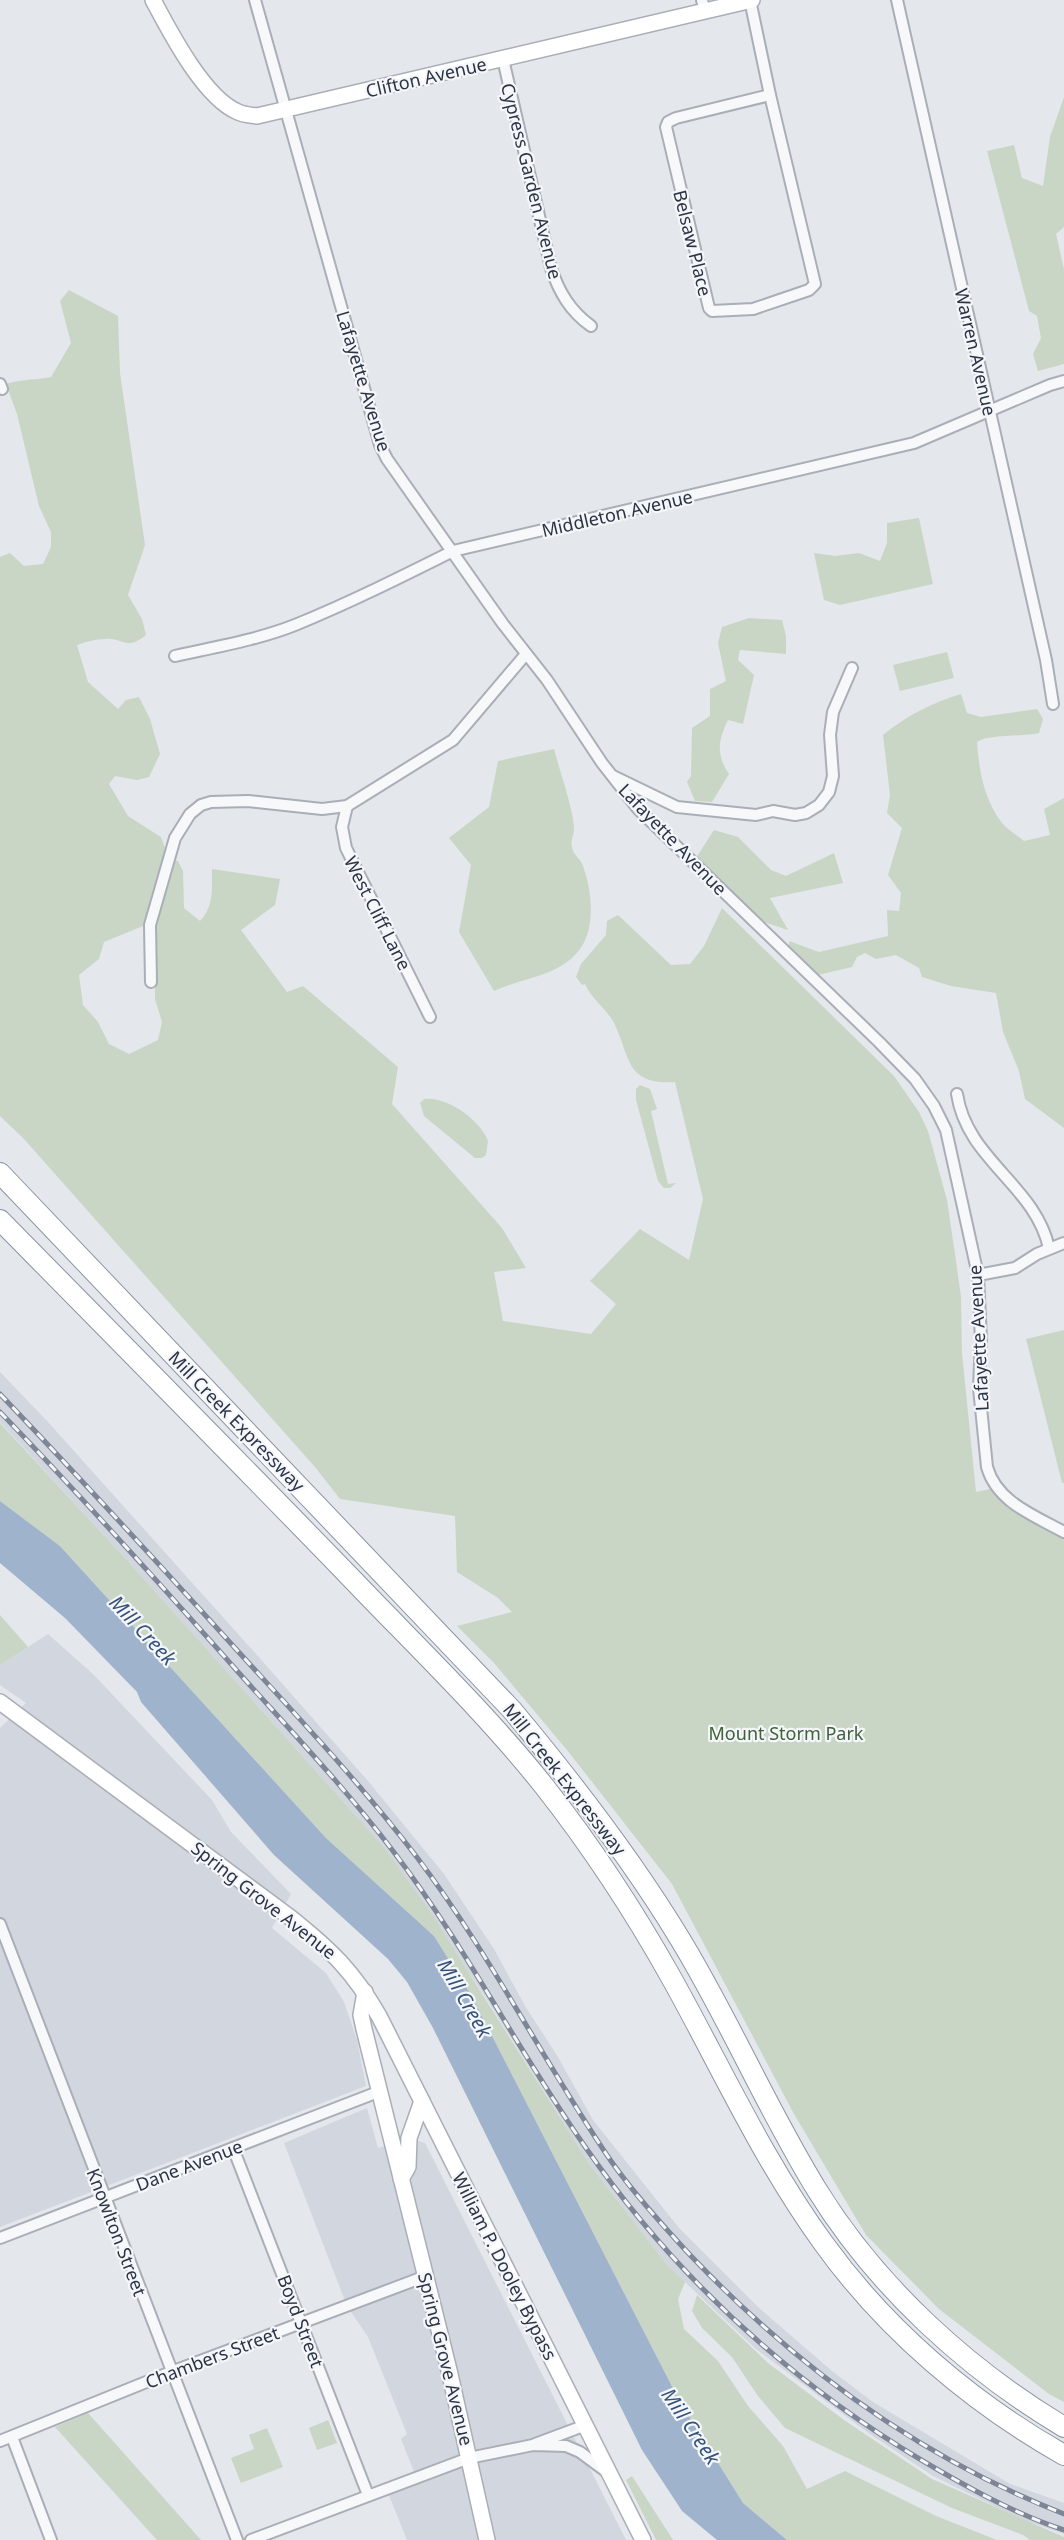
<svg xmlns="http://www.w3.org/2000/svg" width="1064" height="2540" viewBox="0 0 1064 2540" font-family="'Noto Sans',sans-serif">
	<rect width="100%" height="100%" fill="#e4e7ec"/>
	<g fill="#d2d6de">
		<path d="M0 1372 48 1422 256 1654 368 1781 444 1874 494 1949 525 2006 558 2057 593 2120 679 2228 758 2307 832 2371 873 2402 1010 2484 1064 2503V2534L1021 2519 933 2476 867 2432 756 2349 668 2266 590 2165 486 1998 384 1847 126 1559 0 1422Z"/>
		<path d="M48 1634 93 1674 212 1800 231 1832 291 1894 272 1928 326 1973 344 2002 357 2040 366 2086 0 2227V1728L26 1703 0 1685V1665Z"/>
		<path d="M367 2108 378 2148 415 2140 425 2143 626 2540H407L386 2488 416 2477 401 2439 407 2434 368 2337 347 2306 284 2143Z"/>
	</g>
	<g fill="#c9d6c5">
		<path d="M1064 97V227L1056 234 1064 269V364L1038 371 1033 354 1041 338 1037 316 1029 311 987 151 1014 145 1022 178 1043 186 1050 137Z"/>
		<path d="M69 290 118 316 120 373 145 545 128 595 142 619 146 635C125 652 124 637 105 639 96 639 85 642 77 645L88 682 118 709 126 700 139 697 150 719 160 754 149 777 137 780 115 776 109 784 128 816 161 837 165 848 148 924 104 942 99 959 79 975 83 1005 98 1022 109 1044 129 1054 158 1040 162 1022 155 999 154 931 173 860 178 861 183 871 184 908 200 921C214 906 212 889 212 869L280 879 275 905 241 930 287 992 303 986 398 1067 392 1104 502 1228 526 1268 494 1272 503 1321 591 1334 616 1304 590 1281 640 1229 689 1260 703 1199 675 1082C624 1085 631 1056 613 1021 605 1008 591 998 585 984L582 985 576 977 581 964 606 935 607 921 618 915 671 965 690 964 704 946 722 908 894 1076 919 1112 928 1131 947 1200 957 1268 961 1297 962 1353 976 1492 995 1488 1064 1532V2402L1049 2394 939 2309 866 2235 794 2114 672 1884 567 1750 494 1663 457 1626 512 1612 498 1598 457 1572 455 1516 340 1499 315 1467 24 1139 0 1116V557L10 553 24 566 43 564 51 547V532L39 506 17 414 6 384C21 379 36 380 51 377L71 343 60 301Z"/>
		<path d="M919 518 933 584 840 605 824 600 814 553 835 556 859 553 880 561 887 543V523Z"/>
		<path d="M749 618 782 620 786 636V654L740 650 738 660 754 675 743 724 728 720C718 740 716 755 729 774L712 802 695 801 687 782 691 776 692 728 710 716V689L726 681 718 643 722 627Z"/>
		<path d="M947 652 954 678 900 691 893 665Z"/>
		<path d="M961 694 967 713 981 717 1037 709 1043 719 1039 733C1023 737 988 734 977 742 979 770 984 800 1002 823 1008 830 1017 835 1024 841L1050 835 1044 809 1064 798V1128L1025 1099 1019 1071 1003 1032 996 993 951 986 922 977 919 968 896 955 876 959 865 953 857 957 852 967 818 975 789 950V941L819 952 888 936 887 910 899 911 901 893 888 875 902 828 887 813 890 795 883 735C908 715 931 703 961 694Z"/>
		<path d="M554 749C559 769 574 811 574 829 574 836 570 840 572 847 573 855 581 859 583 866 593 894 597 936 573 957 552 977 519 979 494 991L459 932 471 865 449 838 489 807 498 761Z"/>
		<path d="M714 830 738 837 771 870 786 876 834 853 843 883 770 898 788 930 764 922 696 858Z"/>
		<path d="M640 1085 650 1089 657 1109 651 1111 668 1184 676 1183 670 1188H664L658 1181 636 1100V1089Z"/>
		<path d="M424 1099C447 1096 480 1120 488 1141L486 1155 482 1158H475L424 1116 420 1103Z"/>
		<path d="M1064 1330V1483H1062L1026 1339Z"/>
		<path d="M0 1423 126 1559 384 1847 433 1916 590 2165 668 2266 685 2282 678 2299 684 2329 718 2361 748 2406 783 2446 807 2489 845 2471 936 2516 997 2540H787L743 2503 679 2400 471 1995 434 1936 326 1838 60 1546 0 1501Z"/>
		<path d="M0 1615 28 1647 0 1665Z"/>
		<path d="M697 2295 768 2363 844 2420 932 2479 1064 2537V2540H1030L1023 2535 952 2508 785 2428 758 2396 732 2357 702 2328 692 2311Z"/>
		<path d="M88 2413 201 2540H157L55 2427Z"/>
		<path d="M328 2420 337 2443 317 2450 309 2428Z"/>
		<path d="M267 2428 283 2467 241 2483 231 2458 254 2449 249 2435Z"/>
		<path d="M632 2476 673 2540H656L626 2480Z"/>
	</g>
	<path fill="#9fb4cc" d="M0 1501 60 1546 326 1838 434 1936 471 1995 679 2400 743 2503 787 2540H717L682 2511 642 2450 433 2028 407 1982 388 1959 274 1855 141 1702 137 1692 65 1618 0 1563Z"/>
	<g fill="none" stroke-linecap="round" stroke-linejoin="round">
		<defs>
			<g id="street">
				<path d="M255 0 380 445 387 459 503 624 547 680 602 763 638 809 879 1042 915 1079 934 1106 946 1130 978 1275 981 1340 979 1388 987 1467C997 1502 1033 1515 1064 1532"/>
				<path d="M702 0 705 12"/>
				<path d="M750 0 770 95"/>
				<path d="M897 0 1046 660 1053 704"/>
				<path d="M503 59 551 268C559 292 570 311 591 326"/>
				<path d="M770 95 815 284 809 290 753 309 712 311 709 308 666 127 668 122 676 118Z"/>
				<path d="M0 384 2 389"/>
				<path d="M175 656C215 647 257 640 295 625 349 603 401 577 453 551L914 443 1050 385 1064 381"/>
				<path d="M613 776 677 807 756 815 773 811 795 815 806 813 819 805 829 792 833 776 830 735 833 712 852 668"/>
				<path d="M347 806 342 827 346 848 430 1017"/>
				<path d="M151 982 150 925 175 838 190 814 201 805 211 802 248 801 322 809 347 806 453 740 526 654"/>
				<path d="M957 1094C967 1160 1035 1185 1049 1248"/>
				<path d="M978 1275 1015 1268 1037 1254 1064 1243"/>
				<path d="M0 1924 237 2540"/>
				<path d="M233 2148 368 2495"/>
				<path d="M0 2238 378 2092"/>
				<path d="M12 2437 51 2540"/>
				<path d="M0 2441 171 2372 426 2276"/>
				<path d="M535 2444 586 2425"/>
				<path d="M251 2540 469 2458 533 2445 566 2446 580 2452 607 2472"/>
			</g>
			<g id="secondary">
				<path d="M153 0C170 32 204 98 238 112 244 115 251 115 257 116L752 0"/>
				<path d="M0 1702 291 1918C331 1950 353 1971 379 2016L643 2540"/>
				<path d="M365 1992 361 2015 364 2029 449 2370 487 2540"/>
				<path d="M401 2179 408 2167 409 2138 422 2101"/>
			</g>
			<g id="highway">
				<path d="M0 1173 512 1710C573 1783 631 1858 680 1939 730 2021 767 2109 817 2190 877 2287 967 2369 1064 2427"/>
				<path d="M0 1220C118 1340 236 1459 353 1580 417 1647 486 1713 544 1786 592 1847 634 1911 672 1979 721 2067 764 2162 824 2244 886 2330 972 2403 1064 2455"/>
			</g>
		</defs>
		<use href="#street" stroke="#a9aeb7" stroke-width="14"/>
		<use href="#secondary" stroke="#a9aeb7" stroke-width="18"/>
		<use href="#highway" stroke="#8b94a3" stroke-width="22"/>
		<use href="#street" stroke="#f7f8fa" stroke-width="10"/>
		<use href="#secondary" stroke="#fff" stroke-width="15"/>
		<use href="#highway" stroke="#fff" stroke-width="20"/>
		<defs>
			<g id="rail">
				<path d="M0 1394C80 1478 158 1563 235 1648 297 1716 360 1783 416 1856 489 1952 543 2061 611 2161 635 2195 663 2226 692 2257 798 2368 921 2458 1064 2514"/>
				<path d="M0 1412C82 1497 161 1585 239 1673 291 1731 346 1789 393 1851 465 1945 518 2051 586 2148 675 2276 789 2381 923 2461 967 2487 1015 2514 1064 2530"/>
			</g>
		</defs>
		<use href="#rail" stroke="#7d8696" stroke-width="5"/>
		<use href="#rail" stroke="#f4f6f9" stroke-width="3" stroke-dasharray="9" stroke-linecap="butt"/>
	</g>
	<g text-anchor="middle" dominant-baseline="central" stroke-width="4.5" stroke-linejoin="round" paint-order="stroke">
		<g font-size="18" fill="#2b3445" stroke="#f4f6f9">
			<text transform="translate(426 77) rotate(-13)">Clifton Avenue</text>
			<text transform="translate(532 181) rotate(76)">Cypress Garden Avenue</text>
			<text transform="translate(693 243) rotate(76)">Belsaw Place</text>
			<text transform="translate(976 352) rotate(77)">Warren Avenue</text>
			<text transform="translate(364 381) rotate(73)">Lafayette Avenue</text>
			<text transform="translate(617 513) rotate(-13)">Middleton Avenue</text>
			<text transform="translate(673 839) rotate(46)">Lafayette Avenue</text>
			<text transform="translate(378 913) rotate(63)">West Cliff Lane</text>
			<text transform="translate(978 1338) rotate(-93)">Lafayette Avenue</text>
			<text transform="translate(237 1421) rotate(46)">Mill Creek Expressway</text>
			<text transform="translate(565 1779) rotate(52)">Mill Creek Expressway</text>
			<text transform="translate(264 1900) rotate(38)">Spring Grove Avenue</text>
			<text transform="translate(189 2165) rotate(-21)">Dane Avenue</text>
			<text transform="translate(117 2232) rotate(69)">Knowlton Street</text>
			<text transform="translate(505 2266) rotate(63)">William P. Dooley Bypass</text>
			<text transform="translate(301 2321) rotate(69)">Boyd Street</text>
			<text transform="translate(212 2357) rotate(-21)">Chambers Street</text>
			<text transform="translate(446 2359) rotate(76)">Spring Grove Avenue</text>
		</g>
		<g font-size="18" fill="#3f6138" stroke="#f4f6f9">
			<text x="786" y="1733">Mount Storm Park</text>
		</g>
		<g font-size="20" font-style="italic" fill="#34527a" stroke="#f4f6f9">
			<text transform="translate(143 1630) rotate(47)">Mill Creek</text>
			<text transform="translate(465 1998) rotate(60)">Mill Creek</text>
			<text transform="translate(691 2426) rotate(56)">Mill Creek</text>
		</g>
	</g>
</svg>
